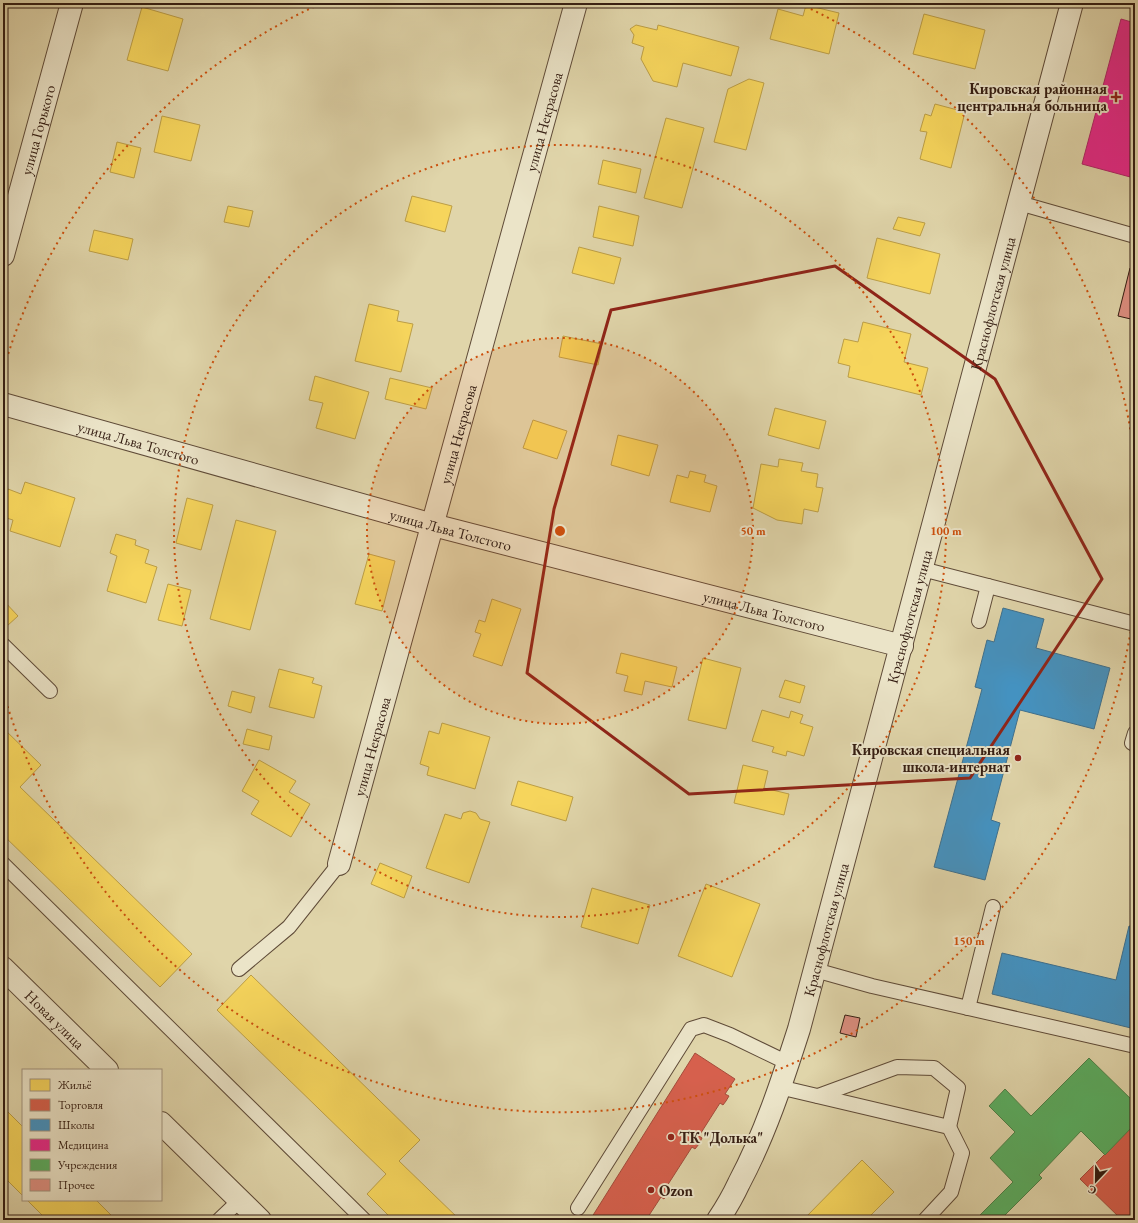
<svg xmlns="http://www.w3.org/2000/svg" width="1138" height="1223" viewBox="0 0 1138 1223" font-family="'EB Garamond',serif">
	<rect width="100%" height="100%" fill="#e0d5aa"/>
	<filter id="stains"><feTurbulence type="fractalNoise" baseFrequency=".005" numOctaves="4"/><feColorMatrix values="0 0 0 0 .2 0 0 0 0 .09 0 0 0 0 .02 0 0 0 .5 -.17"/></filter>
	<radialGradient id="worn" r=".72"><stop offset=".6" stop-color="#630" stop-opacity="0"/><stop offset="1" stop-color="#630" stop-opacity=".3"/></radialGradient>
	<g fill="#f6d55c" stroke="#bc9e46">
		<path d="M806 5 839 13 829 54 770 39 778 9 803 16Z"/>
		<path d="M142 7 183 19 168 71 127 60Z"/>
		<path d="M924 14 985 30 975 69 913 54Z"/>
		<path d="M636 25 657 30 658 25 739 47 731 76 683 63 677 87 653 81 641 59 644 47 632 43 634 35 630 29Z"/>
		<path d="M749 79 764 83 746 150 714 142 728 89Z"/>
		<path d="M935 104 965 112 951 168 920 159 927 132 920 131 925 114 931 116Z"/>
		<path d="M162 116 200 125 191 161 154 152Z"/>
		<path d="M666 118 704 128 682 208 644 198Z"/>
		<path d="M117 142 141 148 134 178 110 172Z"/>
		<path d="M603 160 641 169 636 193 598 184Z"/>
		<path d="M412 196 452 206 445 232 405 221Z"/>
		<path d="M228 206 253 211 249 227 224 222Z"/>
		<path d="M599 206 639 216 633 246 593 237Z"/>
		<path d="M898 217 925 223 920 236 893 229Z"/>
		<path d="M94 230 133 239 128 260 89 251Z"/>
		<path d="M877 238 940 254 930 294 867 278Z"/>
		<path d="M579 247 621 258 614 284 572 273Z"/>
		<path d="M369 304 399 311 397 321 413 324 401 372 355 361Z"/>
		<path d="M863 322 911 334 904 362 928 368 921 395 848 377 850 366 838 363 844 339 858 342Z"/>
		<path d="M563 336 602 344 598 365 559 357Z"/>
		<path d="M315 376 369 392 355 439 316 428 323 403 309 400Z"/>
		<path d="M390 378 432 388 426 409 385 399Z"/>
		<path d="M775 408 826 421 819 449 768 435Z"/>
		<path d="M533 420 567 431 557 459 523 448Z"/>
		<path d="M618 435 658 445 649 476 611 465Z"/>
		<path d="M779 459 803 463 801 471 818 474 816 487 823 488 818 512 804 509 802 524 777 520 753 508 761 464 778 467Z"/>
		<path d="M690 471 706 475 704 482 717 486 710 512 670 502 677 475 688 478Z"/>
		<path d="M25 482 75 498 60 547 10 531 13 520 3 517V505L8 489 21 494Z"/>
		<path d="M187 498 213 505 201 550 176 543Z"/>
		<path d="M236 520 276 531 250 630 210 619Z"/>
		<path d="M116 534 136 540 135 545 149 550 145 563 157 567 146 603 107 591 117 556 110 553Z"/>
		<path d="M369 554 395 561 382 611 355 604Z"/>
		<path d="M168 584 191 590 182 626 158 620Z"/>
		<path d="M492 599 521 609 502 666 473 656 481 634 475 632 479 620 485 622Z"/>
		<path d="M3 600 18 616 7 626 3 621Z"/>
		<path d="M621 653 677 667 672 687 645 681 642 695 624 691 628 676 616 673Z"/>
		<path d="M703 658 741 668 726 729 688 720Z"/>
		<path d="M279 669 314 678 312 683 322 686 314 718 269 707Z"/>
		<path d="M785 680 805 686 800 703 779 697Z"/>
		<path d="M232 691 255 697 251 713 228 706Z"/>
		<path d="M762 710 789 718 791 711 803 715 800 723 813 727 804 756 787 751 786 756 772 752 774 747 752 741Z"/>
		<path d="M442 723 490 737 475 789 427 775 429 767 420 764 429 731 439 734Z"/>
		<path d="M3 728 41 765 20 787 192 954 160 987 3 835V804L7 800 3 796Z"/>
		<path d="M247 729 272 736 269 750 243 744Z"/>
		<path d="M259 760 296 781 289 792 310 804 291 837 251 814 259 801 242 791Z"/>
		<path d="M743 765 768 771 764 788 789 794 784 815 734 803Z"/>
		<path d="M518 781 573 797 566 821 511 805Z"/>
		<path d="M470 811 476 813 480 819 490 822 469 883 426 868 445 814 461 819 463 813Z"/>
		<path d="M380 863 412 876 404 898 371 884Z"/>
		<path d="M706 884 760 904 732 977 678 956Z"/>
		<path d="M592 888 650 905 638 944 581 927Z"/>
		<path d="M251 975 420 1140 399 1161 460 1220H393L367 1194 386 1174 217 1010Z"/>
		<path d="M3 1107 23 1127V1196L3 1176Z"/>
		<path d="M862 1160 894 1192 866 1220H803Z"/>
		<path d="M27 1200H96L116 1220H47Z"/>
	</g>
	<g fill="#d6604d" stroke="#a54c3b">
		<path d="M695 1053 735 1079 725 1094 729 1096 726 1101 723 1105 720 1103 699 1136 702 1138 699 1144 695 1149 692 1147 667 1186 670 1188 664 1199 661 1197 646 1220H590Z"/>
		<path d="M1135 1124V1220H1122L1080 1179Z"/>
	</g>
	<g fill="#4393c3" stroke="#3e708e">
		<path d="M1003 608 1044 619 1036 648 1110 668 1094 729 1020 710 991 820 1000 823 985 880 934 867 982 689 975 687 987 640 994 642Z"/>
		<path d="M1129 926 1135 927V1029L992 994 1002 953 1116 980Z"/>
	</g>
	<path fill="#e7298a" stroke="#b12566" d="M1121 19 1135 23 1134 178 1082 164Z"/>
	<path fill="#5aae61" stroke="#4f8249" d="M1089 1058 1135 1103V1124L1105 1155 1081 1131 1039 1175 1042 1178 1002 1218 1004 1220H975L1013 1182 990 1158 1015 1132 989 1106 1005 1089 1031 1116Z"/>
	<g fill="#de9082" stroke="#341d12">
		<path d="M1130 268 1135 269V320L1118 316Z"/>
		<path d="M845 1015 860 1018 856 1037 840 1033Z"/>
	</g>
	<g fill="none" stroke-linecap="round" stroke-linejoin="round">
		<defs>
			<g id="service">
				<path d="M1019 203 1135 236"/>
				<path d="M922 569 1135 624"/>
				<path d="M979 621 988 586"/>
				<path d="M3 645 50 691"/>
				<path d="M1132 743 1135 733"/>
				<path d="M3 864 364 1220"/>
				<path d="M239 969 289 927 339 864"/>
				<path d="M815 970 872 986 1135 1046"/>
				<path d="M968 1008 993 907"/>
				<path d="M779 1087 949 1127 962 1153 951 1192 925 1220"/>
				<path d="M818 1096 897 1067 934 1068 958 1088 949 1127"/>
				<path d="M578 1208 691 1029 704 1025 730 1035 788 1063"/>
				<path d="M219 1220 240 1200"/>
			</g>
			<g id="minor">
				<path id="s1" d="M3 255 72 3"/>
				<path id="s2" d="M3 404 433 525 902 646"/>
				<path id="s3" d="M339 864 576 3"/>
			</g>
			<g id="tertiary">
				<path id="s4" d="M3 968 107 1070"/>
				<path d="M161 1123 260 1220"/>
				<path id="s5" d="M718 1220C726 1208 733 1196 739 1183 765 1134 782 1082 799 1029L1072 3"/>
			</g>
		</defs>
		<use href="#service" stroke="#5f4b38" stroke-width="16"/>
		<use href="#minor" stroke="#5f4b38" stroke-width="24"/>
		<use href="#tertiary" stroke="#5f4b38" stroke-width="24"/>
		<use href="#service" stroke="#ebe4c8" stroke-width="14"/>
		<use href="#minor" stroke="#ebe4c8" stroke-width="22"/>
		<use href="#tertiary" stroke="#ebe4c8" stroke-width="22"/>
	</g>
	<path fill="none" stroke="#8f2418" stroke-width="3" stroke-linejoin="round" d="M835 266 995 379 1102 579 970 778 689 794 527 673 554 509 611 310Z"/>
	<circle cx="560" cy="531" r="193" fill="#cd500d" fill-opacity=".12"/>
	<g fill="none" stroke="#cd500d" stroke-width="2" stroke-dasharray="2 4">
		<circle cx="560" cy="531" r="193"/>
		<circle cx="560" cy="531" r="386"/>
		<path d="M1135 602A579 579 0 0 1 3 691M3 371A579 579 0 0 1 320 4M800 4A579 579 0 0 1 1135 460"/>
	</g>
	<g fill="#8f2418" stroke="#ebe4c8" stroke-width="1.5">
		<path d="M1114 91h4v4h4v4h-4v4h-4v-4h-4v-4h4z"/>
		<circle cx="1018" cy="758" r="4"/>
		<circle cx="671" cy="1137" r="4"/>
		<circle cx="651" cy="1190" r="4"/>
	</g>
	<g text-anchor="middle" dominant-baseline="central" stroke-width="4" stroke-linejoin="round" paint-order="stroke">
		<g font-size="15" font-weight="bold" fill="#341d12" stroke="#ebe4c8" text-anchor="end">
			<text x="1107" y="88">Кировская районная<tspan x="1107" dy="17">центральная больница</tspan></text>
			<text x="1010" y="749">Кировская специальная<tspan x="1010" dy="17">школа-интернат</tspan></text>
			<text x="679" y="1137" text-anchor="start">ТК "Долька"</text>
			<text x="659" y="1190" text-anchor="start">Ozon</text>
		</g>
		<g font-size="15" fill="#341d12" stroke="#ebe4c8">
			<text stroke="none"><textPath href="#s3" startOffset="770">улица Некрасова</textPath></text>
			<text stroke="none"><textPath href="#s1" startOffset="130">улица Горького</textPath></text>
			<text stroke="none"><textPath href="#s5" startOffset="959">Краснофлотская улица</textPath></text>
			<text stroke="none"><textPath href="#s3" startOffset="446">улица Некрасова</textPath></text>
			<text stroke="none"><textPath href="#s2" startOffset="141">улица Льва Толстого</textPath></text>
			<text stroke="none"><textPath href="#s2" startOffset="465">улица Льва Толстого</textPath></text>
			<text stroke="none"><textPath href="#s2" startOffset="789">улица Льва Толстого</textPath></text>
			<text stroke="none"><textPath href="#s5" startOffset="635">Краснофлотская улица</textPath></text>
			<text stroke="none"><textPath href="#s3" startOffset="122">улица Некрасова</textPath></text>
			<text stroke="none"><textPath href="#s5" startOffset="311">Краснофлотская улица</textPath></text>
			<text stroke="none"><textPath href="#s4" startOffset="73">Новая улица</textPath></text>
		</g>
	</g>
	<circle cx="560" cy="531" r="6" fill="#cd500d" stroke="#ebe4c8" stroke-width="2"/>
	<g font-size="12" text-anchor="middle" font-weight="bold" fill="#cd500d" stroke="#ebe4c8" stroke-width="4" stroke-linejoin="round" paint-order="stroke">
		<text x="753" y="535">50 m</text>
		<text x="946" y="535">100 m</text>
		<text x="969" y="945">150 m</text>
	</g>
	<rect width="1138" height="1223" fill="none" stroke="#e0d5aa" stroke-width="16"/>
	<rect x="4" y="4" width="1130" height="1215" fill="none" stroke="#341d12" stroke-width="2"/>
	<rect x="8" y="8" width="1122" height="1207" fill="none" stroke="#341d12"/>
	<rect x="22" y="1069" width="140" height="132" fill="#ebe4c8" stroke="#a2947f"/>
	<rect x="30" y="1079" width="20" height="12" fill="#f6d55c" stroke="#a2947f"/>
	<text x="58" y="1089" font-size="12" fill="#341d12">Жильё</text>
	<rect x="30" y="1099" width="20" height="12" fill="#d6604d" stroke="#a2947f"/>
	<text x="58" y="1109" font-size="12" fill="#341d12">Торговля</text>
	<rect x="30" y="1119" width="20" height="12" fill="#4393c3" stroke="#a2947f"/>
	<text x="58" y="1129" font-size="12" fill="#341d12">Школы</text>
	<rect x="30" y="1139" width="20" height="12" fill="#e7298a" stroke="#a2947f"/>
	<text x="58" y="1149" font-size="12" fill="#341d12">Медицина</text>
	<rect x="30" y="1159" width="20" height="12" fill="#5aae61" stroke="#a2947f"/>
	<text x="58" y="1169" font-size="12" fill="#341d12">Учреждения</text>
	<rect x="30" y="1179" width="20" height="12" fill="#de9082" stroke="#a2947f"/>
	<text x="58" y="1189" font-size="12" fill="#341d12">Прочее</text>
	<g transform="translate(1096 1181) rotate(202)" stroke="#ebe4c8" stroke-width="3" paint-order="stroke">
	<path d="M0-3L7 15L0 10L-7 15Z" fill="#341d12"/>
	<text y="-6" font-size="11" font-weight="bold" text-anchor="middle" fill="#341d12">С</text>
	</g>
	<rect width="100%" height="100%" filter="url(#stains)"/>
	<rect width="100%" height="100%" fill="url(#worn)"/>
</svg>
